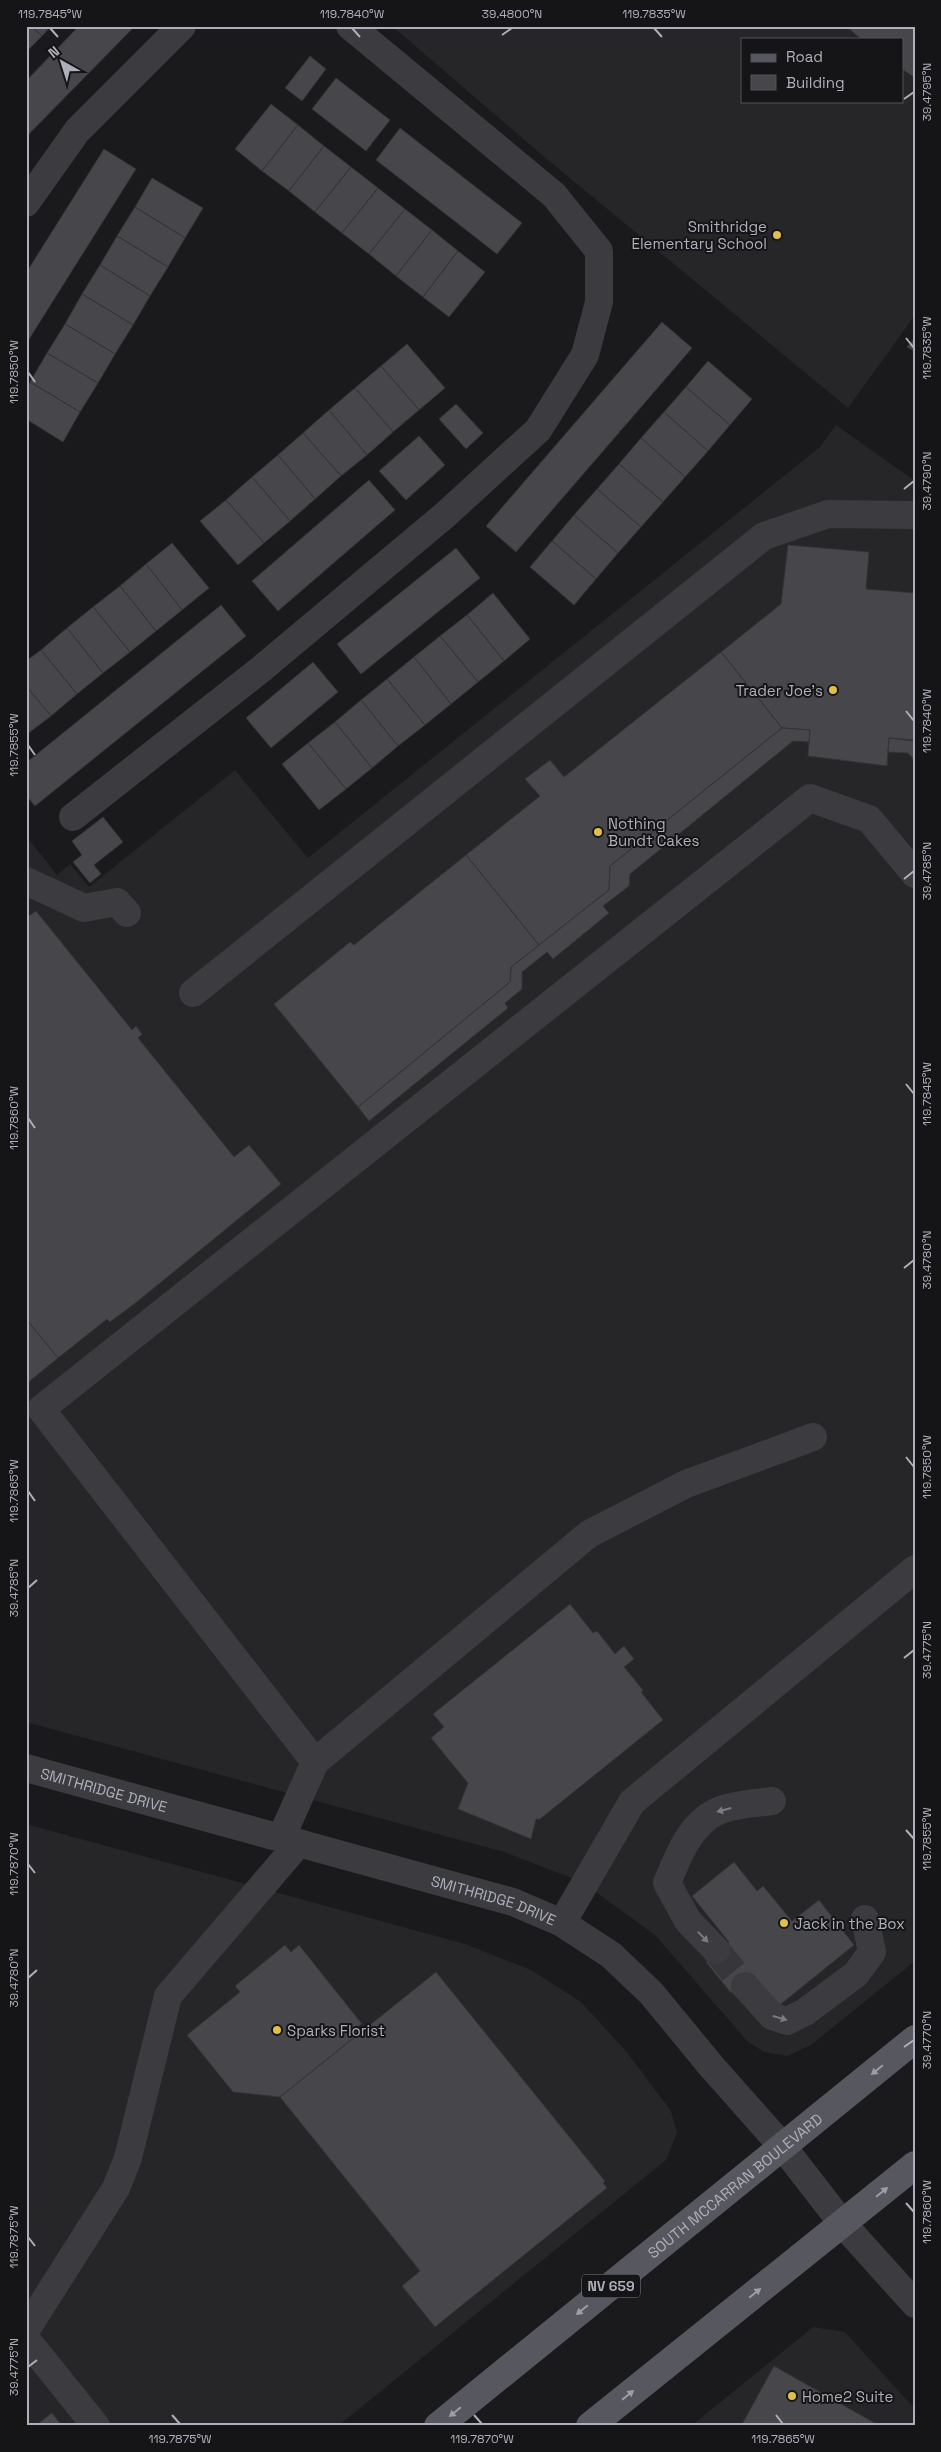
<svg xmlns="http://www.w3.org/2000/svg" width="941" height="2452" viewBox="0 0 941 2452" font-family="'Space Grotesk',sans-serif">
	<rect width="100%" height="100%" fill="#1a191b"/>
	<g fill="#262528" fill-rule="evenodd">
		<path d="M392 26H915V315L848 408 542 155ZM742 39H902V101H742Z"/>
		<path d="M836 425 915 481V1961L811 2045 787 2056 764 2052 748 2042 655 1935 582 1882 504 1852 26 1722V836L57 875 70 864 89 887 235 770 308 858 820 447Z"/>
		<path d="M26 1824 465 1944 531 1970 581 2002 626 2051 671 2111 677 2133 666 2160 338 2426H26Z"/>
		<path d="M813 2327 845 2332 915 2409V2426H691Z"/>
	</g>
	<g fill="#47474b" stroke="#343437">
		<path d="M26 26H31L42 36 26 52Z"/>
		<path d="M31 26H51L42 36Z"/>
		<path d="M79 26H135L26 137V81Z"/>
		<path d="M846 26H909L915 30V78L902 69V39H861Z"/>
		<path d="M310 56 326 69 302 101 285 88Z"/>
		<path d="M336 78 390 120 366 151 312 109Z"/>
		<path d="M271 104 298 125 262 171 235 149Z"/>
		<path d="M298 125 324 146 289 191 262 171Z"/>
		<path d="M400 128 522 223 497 254 376 160Z"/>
		<path d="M324 146 351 167 315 212 289 191Z"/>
		<path d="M104 149 136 169 26 344V273Z"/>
		<path d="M351 167 378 188 342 233 315 212Z"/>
		<path d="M152 178 203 208 185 238 135 207Z"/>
		<path d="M378 188 405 209 369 254 342 233Z"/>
		<path d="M135 207 185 238 168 267 117 236Z"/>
		<path d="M405 209 432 230 396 276 369 254Z"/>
		<path d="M432 230 458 251 423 297 396 276Z"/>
		<path d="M117 236 168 267 150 296 100 265Z"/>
		<path d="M458 251 485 272 449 317 423 297Z"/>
		<path d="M100 265 150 296 133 325 82 294Z"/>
		<path d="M82 294 133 325 115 354 65 324Z"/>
		<path d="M662 322 692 348 516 552 486 526Z"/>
		<path d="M65 324 115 354 98 383 47 353Z"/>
		<path d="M915 338V351L907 347Z"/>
		<path d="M407 344 445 388 419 410 381 366Z"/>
		<path d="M47 353 98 383 80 412 30 382Z"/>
		<path d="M708 361 752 399 730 425 686 387Z"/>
		<path d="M381 366 419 410 393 432 355 388Z"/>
		<path d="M30 382 80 412 63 442 26 419V388Z"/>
		<path d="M686 387 730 425 708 451 664 412Z"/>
		<path d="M355 388 393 432 367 455 329 410Z"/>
		<path d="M456 404 483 433 466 449 439 419Z"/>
		<path d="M329 410 367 455 341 476 303 433Z"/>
		<path d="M664 412 708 451 685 477 641 438Z"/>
		<path d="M303 433 341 476 315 499 278 455Z"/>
		<path d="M419 436 445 465 406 500 379 471Z"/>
		<path d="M641 438 685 477 663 502 619 464Z"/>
		<path d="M278 455 315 499 290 521 252 477Z"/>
		<path d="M619 464 663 502 641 527 597 489Z"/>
		<path d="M252 477 290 521 264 543 226 500Z"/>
		<path d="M369 480 395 510 278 611 252 581Z"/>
		<path d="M597 489 641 527 618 553 574 515Z"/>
		<path d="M226 500 264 543 238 565 200 521Z"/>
		<path d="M574 515 618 553 596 579 552 541Z"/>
		<path d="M552 541 596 579 574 605 530 567Z"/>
		<path d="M172 543 209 588 182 610 146 564Z"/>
		<path d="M788 545 869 552 866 589 915 593V740L889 738 887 766 808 756 810 730 782 728 721 652 781 604Z"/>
		<path d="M456 548 480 578 361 674 337 644Z"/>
		<path d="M146 564 182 610 156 631 120 586Z"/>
		<path d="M120 586 156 631 130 652 93 607Z"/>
		<path d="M493 593 530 639 504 661 467 615Z"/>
		<path d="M221 605 246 636 35 806 26 795V763Z"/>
		<path d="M93 607 130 652 103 673 67 628Z"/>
		<path d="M467 615 504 661 478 682 440 636Z"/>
		<path d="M67 628 103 673 77 694 41 650Z"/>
		<path d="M440 636 478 682 451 704 414 657Z"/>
		<path d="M41 650 77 694 51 716 26 686V661Z"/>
		<path d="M721 652 782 728 610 866 609 890 539 945 466 855 540 796 525 779 550 760 564 777Z"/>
		<path d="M414 657 451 704 425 725 387 679Z"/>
		<path d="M313 662 338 692 271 748 246 718Z"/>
		<path d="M387 679 425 725 398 746 361 700Z"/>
		<path d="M26 686 51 716 26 735Z"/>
		<path d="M361 700 398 746 372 768 335 722Z"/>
		<path d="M335 722 372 768 346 789 308 743Z"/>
		<path d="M782 728 810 730 809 742 793 741 630 874 629 886 603 906 609 913 553 959 547 952 522 972V989L505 1003 508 1008 369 1121 358 1107 510 982 511 967 609 890 610 866Z"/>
		<path d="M889 738 914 741 915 761 908 753 888 752Z"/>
		<path d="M308 743 346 789 319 810 282 764Z"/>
		<path d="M103 817 123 842 94 865 101 874 90 883 73 862 82 855 72 841Z"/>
		<path d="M466 855 539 945 511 967 510 982 358 1107 274 1004 350 942 354 945Z"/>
		<path d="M36 911 132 1030 136 1026 142 1034 138 1038 234 1157 249 1145 281 1184 138 1301 110 1322 107 1319 58 1358 26 1319V918Z"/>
		<path d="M26 1319 58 1358 26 1384Z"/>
		<path d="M570 1604 593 1633 597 1631 615 1654 624 1646 634 1659 624 1667 643 1690 641 1692 663 1720 540 1819H536L531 1839 458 1809 468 1783 431 1738 444 1727 433 1714Z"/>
		<path d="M734 1862 757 1891 763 1886 792 1921 819 1900 854 1945 776 2008 751 1977 731 1993 706 1962 729 1942 692 1896Z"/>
		<path d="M285 1945 291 1952 299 1945 362 2024 357 2027 361 2032 280 2097 233 2092 187 2035 240 1992 235 1986Z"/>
		<path d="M436 1972 605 2181 603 2183 607 2188 435 2327 402 2286 420 2271 280 2097Z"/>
		<path d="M774 2366 880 2426H741Z"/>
		<path d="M52 2413 62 2426H35Z"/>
	</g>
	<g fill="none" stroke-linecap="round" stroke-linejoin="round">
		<path stroke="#37373b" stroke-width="28" stroke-dasharray="28 14" stroke-linecap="butt" d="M716 1950 745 1986"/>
		<g stroke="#3b3b40" stroke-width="28">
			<path d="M26 203 77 131 182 26"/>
			<path d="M73 817 260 670 445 515 538 430 585 355 599 302V251L554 195 350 26"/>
			<path d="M26 881 84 908 117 902 127 913"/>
			<path d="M193 993 764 536 828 514 915 515"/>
			<path d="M315 1762 589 1534 686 1484 813 1437"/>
			<path id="s1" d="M26 1768 513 1902 562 1923 611 1955 651 1993 712 2067 783 2147 842 2223 915 2304"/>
			<path d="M281 1838 315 1762 41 1409 810 798 869 819 915 874"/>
			<path d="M562 1923 632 1802 915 1569"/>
			<path d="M716 1950 688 1921 667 1883C678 1856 690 1824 718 1811 731 1805 756 1803 772 1801"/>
			<path d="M745 1986 772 2016 787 2021 805 2012 856 1974 872 1952 865 1919"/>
			<path d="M26 2330 116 2188 128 2158 168 1996 299 1843"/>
			<path d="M26 2339 96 2426"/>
		</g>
		<g stroke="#57585f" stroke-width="28">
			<path id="s2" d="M438 2426 915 2039"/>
			<path d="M590 2426 915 2165"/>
		</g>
	</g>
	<defs><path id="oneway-solid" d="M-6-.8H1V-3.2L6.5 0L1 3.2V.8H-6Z" transform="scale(1.25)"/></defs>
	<g fill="#7a7b83">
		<use href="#oneway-solid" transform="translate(724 1810) rotate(165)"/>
		<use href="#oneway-solid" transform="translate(703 1937) rotate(46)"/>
		<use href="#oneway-solid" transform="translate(780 2018) rotate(16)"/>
	</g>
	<g fill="#9c9ea8">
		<use href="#oneway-solid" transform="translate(877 2070) rotate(141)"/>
		<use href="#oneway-solid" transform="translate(882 2192) rotate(-39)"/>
		<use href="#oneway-solid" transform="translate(755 2293) rotate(-39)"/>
		<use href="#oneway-solid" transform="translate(582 2310) rotate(141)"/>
		<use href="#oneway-solid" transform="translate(628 2395) rotate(-39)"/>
		<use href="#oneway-solid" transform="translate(455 2412) rotate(141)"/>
	</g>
	<path fill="none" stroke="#adb0ba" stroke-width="2" d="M50 28 58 37M352 28 360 37M654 28 662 37M502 35 512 28M904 99 914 92M906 338 914 348M28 372 35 382M904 489 914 481M906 711 914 721M28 745 35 755M904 879 914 871M906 1084 914 1094M28 1118 35 1128M904 1268 914 1260M906 1457 914 1467M28 1491 35 1501M28 1588 37 1580M904 1658 914 1650M906 1830 914 1839M28 1864 35 1873M28 1978 37 1970M904 2047 914 2040M906 2203 914 2212M28 2237 35 2246M28 2367 37 2360M172 2415 180 2424M474 2415 482 2424M776 2415 783 2424"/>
	<g fill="#e1bf4b" stroke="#151416" stroke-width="2">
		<circle cx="777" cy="235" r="5"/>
		<circle cx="833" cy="690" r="5"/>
		<circle cx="598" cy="832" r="5"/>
		<circle cx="784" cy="1923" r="5"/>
		<circle cx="277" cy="2030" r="5"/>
		<circle cx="792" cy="2396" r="5"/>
	</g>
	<g text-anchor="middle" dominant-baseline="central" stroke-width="4" stroke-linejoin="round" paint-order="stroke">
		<rect fill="#151416" stroke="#7f8189" stroke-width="1" x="582" y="2274.5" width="58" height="23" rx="4"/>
		<g font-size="14" font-weight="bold" fill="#adb0ba">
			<text x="611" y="2286">NV 659</text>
		</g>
		<g font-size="15" fill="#adb0ba" stroke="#151416" text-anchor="start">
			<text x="767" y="226" text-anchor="end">Smithridge<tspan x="767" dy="17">Elementary School</tspan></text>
			<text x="823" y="690" text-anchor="end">Trader Joe's</text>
			<text x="608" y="823">Nothing<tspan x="608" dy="17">Bundt Cakes</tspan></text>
			<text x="794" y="1923">Jack in the Box</text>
			<text x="287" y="2030">Sparks Florist</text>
			<text x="802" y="2396">Home2 Suite</text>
		</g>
		<g font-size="15" fill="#adb0ba" stroke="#151416">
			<text stroke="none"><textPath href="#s1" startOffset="81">SMITHRIDGE DRIVE</textPath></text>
			<text stroke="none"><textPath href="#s1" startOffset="486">SMITHRIDGE DRIVE</textPath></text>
			<text stroke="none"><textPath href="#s2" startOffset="382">SOUTH MCCARRAN BOULEVARD</textPath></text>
		</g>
	</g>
	<rect width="941" height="2452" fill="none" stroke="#151416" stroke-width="55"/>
	<rect x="741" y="38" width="162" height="65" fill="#151416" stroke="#525258"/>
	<rect x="751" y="54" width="25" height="8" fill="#57585f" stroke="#525258"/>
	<text x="786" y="62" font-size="15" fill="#adb0ba">Road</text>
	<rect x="751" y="75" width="25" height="15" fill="#47474b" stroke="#525258"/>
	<text x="786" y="88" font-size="15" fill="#adb0ba">Building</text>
	<g transform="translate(62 62) rotate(321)" stroke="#151416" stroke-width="4" paint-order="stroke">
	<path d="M0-4L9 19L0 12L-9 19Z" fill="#adb0ba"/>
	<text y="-8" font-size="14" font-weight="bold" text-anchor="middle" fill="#adb0ba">N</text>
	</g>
	<rect x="28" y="28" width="886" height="2396" fill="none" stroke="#adb0ba" stroke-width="2"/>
	<g font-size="12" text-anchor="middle" fill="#adb0ba">
		<text x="50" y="18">119.7845°W</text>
		<text x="352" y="18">119.7840°W</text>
		<text x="512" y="18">39.4800°N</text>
		<text x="654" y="18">119.7835°W</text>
		<text transform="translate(927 92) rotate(-90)" y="4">39.4795°N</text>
		<text transform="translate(927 348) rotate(-90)" y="4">119.7835°W</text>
		<text transform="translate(14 372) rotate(-90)" y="4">119.7850°W</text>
		<text transform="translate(927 481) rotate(-90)" y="4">39.4790°N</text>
		<text transform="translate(927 721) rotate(-90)" y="4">119.7840°W</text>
		<text transform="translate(14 745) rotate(-90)" y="4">119.7855°W</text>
		<text transform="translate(927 871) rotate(-90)" y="4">39.4785°N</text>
		<text transform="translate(927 1094) rotate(-90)" y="4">119.7845°W</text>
		<text transform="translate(14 1118) rotate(-90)" y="4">119.7860°W</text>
		<text transform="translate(927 1260) rotate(-90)" y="4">39.4780°N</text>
		<text transform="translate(927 1467) rotate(-90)" y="4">119.7850°W</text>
		<text transform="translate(14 1491) rotate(-90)" y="4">119.7865°W</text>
		<text transform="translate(14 1588) rotate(-90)" y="4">39.4785°N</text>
		<text transform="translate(927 1650) rotate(-90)" y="4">39.4775°N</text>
		<text transform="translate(927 1839) rotate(-90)" y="4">119.7855°W</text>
		<text transform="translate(14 1864) rotate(-90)" y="4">119.7870°W</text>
		<text transform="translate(14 1978) rotate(-90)" y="4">39.4780°N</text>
		<text transform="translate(927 2040) rotate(-90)" y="4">39.4770°N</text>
		<text transform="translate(927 2212) rotate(-90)" y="4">119.7860°W</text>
		<text transform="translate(14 2237) rotate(-90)" y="4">119.7875°W</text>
		<text transform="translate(14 2367) rotate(-90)" y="4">39.4775°N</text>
		<text x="180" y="2443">119.7875°W</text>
		<text x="482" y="2443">119.7870°W</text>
		<text x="783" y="2443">119.7865°W</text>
	</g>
</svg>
